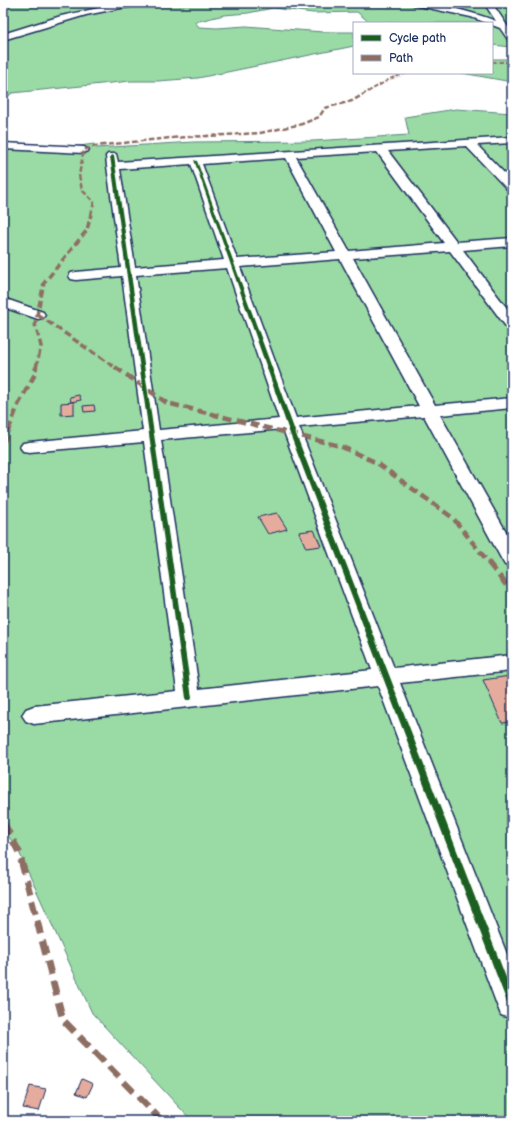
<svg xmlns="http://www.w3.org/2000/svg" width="515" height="1124" viewBox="0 0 515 1124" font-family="'Balsamiq Sans',sans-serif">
	<rect width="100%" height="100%" fill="#fff"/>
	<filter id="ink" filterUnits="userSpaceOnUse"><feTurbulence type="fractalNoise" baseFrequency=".025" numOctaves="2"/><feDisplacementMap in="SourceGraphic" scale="8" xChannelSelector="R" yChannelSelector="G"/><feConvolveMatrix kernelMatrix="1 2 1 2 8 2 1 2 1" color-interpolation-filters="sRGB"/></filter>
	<g filter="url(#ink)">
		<g fill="#9adaa4" stroke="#5a8481">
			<path d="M3 3H512V47L492 45V23H370L357 12 313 13 273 8 248 13 224 15 195 22 199 27 217 28 246 26 323 32H354V46L198 78 158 81H131L12 93 3 101Z"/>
			<path d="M492 59H512V82L462 73H492Z"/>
			<path d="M456 109 512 113V1121H192L92 1013 19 852 3 828V142L72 147 94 144 96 148 194 142 313 141 409 135 405 117Z"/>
		</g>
		<g fill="#e5ac9e" stroke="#1b2f5e">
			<path d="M79 395 81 400 71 402 70 397Z"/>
			<path d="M74 402V414L61 415V403Z"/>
			<path d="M94 405 95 411 84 412 83 406Z"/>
			<path d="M277 513 287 529 268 534 258 517Z"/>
			<path d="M314 530 321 546 306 548 299 532Z"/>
			<path d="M510 676 512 680V722L502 723 483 680Z"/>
			<path d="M82 1079 93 1084 87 1097 76 1093Z"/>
			<path d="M30 1086 46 1089 39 1111 23 1108Z"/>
		</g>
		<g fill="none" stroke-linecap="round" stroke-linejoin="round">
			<defs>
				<g id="minor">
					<path d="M122 3H148L144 5 121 8 86 15 3 40V34L61 16Z"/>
					<path d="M410 3C439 3 469 11 496 21L484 3H492L512 33V42L509 41 500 28 492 25V23H487L471 17 414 5Z"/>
					<path d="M512 137V143L477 145 512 181V192L508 190 466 146 388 151 457 242 512 238V246L463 250 512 315V329L507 328 450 251 353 258 435 405 512 398V408L440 415 512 542V566L505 565 502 560 424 416 299 427 394 668 512 655V671L400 683 512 967V1019L501 1015 497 1005 378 686 34 724 26 721 22 715 26 709 34 706 177 691 144 442 29 452 23 451 20 447 23 443 29 442 143 431 122 276 76 280 71 279 69 276 71 273 76 272 121 268 107 166 106 156 108 154H116L118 162ZM377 152 444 243 349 251 296 157ZM286 158 336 252 237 259 202 164ZM191 164 224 260 135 267 120 169ZM340 259 419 406 296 418 240 267ZM227 268 279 419 159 430 136 275ZM283 429 372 670 199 689 161 440Z"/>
					<path d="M3 143 84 147 89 150 84 153 3 149Z"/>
					<path d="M3 298 43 312 45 315 43 318 38 319 3 307Z"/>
				</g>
			</defs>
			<use href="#minor" stroke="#1b2f5e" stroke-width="3"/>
			<use href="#minor" fill="#fff" fill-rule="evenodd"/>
			<g stroke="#8d6e63" stroke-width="2" stroke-dasharray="4.5 2" stroke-linecap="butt">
				<path d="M492 62H512"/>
				<path d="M362 95 392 78 407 73"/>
			</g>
			<path stroke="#8d6e63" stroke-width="2.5" stroke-dasharray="5.5 2.5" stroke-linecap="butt" d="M91 215 94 202 82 190 79 175 84 150 95 146 170 138 260 133 302 124 319 117 325 108 352 101 364 94"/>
			<g stroke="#8d6e63" stroke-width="3.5" stroke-dasharray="7 3.5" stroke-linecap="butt">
				<path d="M38 315 116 368"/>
				<path d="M36 368 41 346 35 324 44 283 87 230 91 214"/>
			</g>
			<g stroke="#8d6e63" stroke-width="4.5" stroke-dasharray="9 4.5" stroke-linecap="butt">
				<path d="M115 367 167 403 340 446 377 463 453 518 489 563"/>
				<path d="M3 444 18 405 35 374 36 367"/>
			</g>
			<path stroke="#8d6e63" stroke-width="5.5" stroke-dasharray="12 5.5" stroke-linecap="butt" d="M488 562 512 592"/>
			<path stroke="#8d6e63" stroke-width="7" stroke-dasharray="14 7" stroke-linecap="butt" d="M3 822 19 852 63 1020 162 1121"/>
			<defs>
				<g id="cycleway">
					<path d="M112 155 114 156 192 698 191 700H187L186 698 110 156Z"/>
					<path d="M194 160 197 161 296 434 512 993V1009L509 1008 508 1005 290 434Z"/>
				</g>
			</defs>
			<use href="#cycleway" stroke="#fff" stroke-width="2"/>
			<use href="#cycleway" fill="#1b5e20" fill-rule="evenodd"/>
		</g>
	</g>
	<rect width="515" height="1124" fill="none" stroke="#fff" stroke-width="16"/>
	<rect x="8" y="8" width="499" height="1108" fill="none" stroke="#1b2f5e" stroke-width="1.5" filter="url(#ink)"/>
	<rect x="353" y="22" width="140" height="52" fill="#ffffff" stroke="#a4acbf"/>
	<rect x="361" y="35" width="20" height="6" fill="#1b5e20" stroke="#a4acbf"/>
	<text x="389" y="42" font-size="12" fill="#1b2f5e">Cycle path</text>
	<rect x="361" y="55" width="20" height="6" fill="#8d6e63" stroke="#a4acbf"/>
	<text x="389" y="62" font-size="12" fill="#1b2f5e">Path</text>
</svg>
